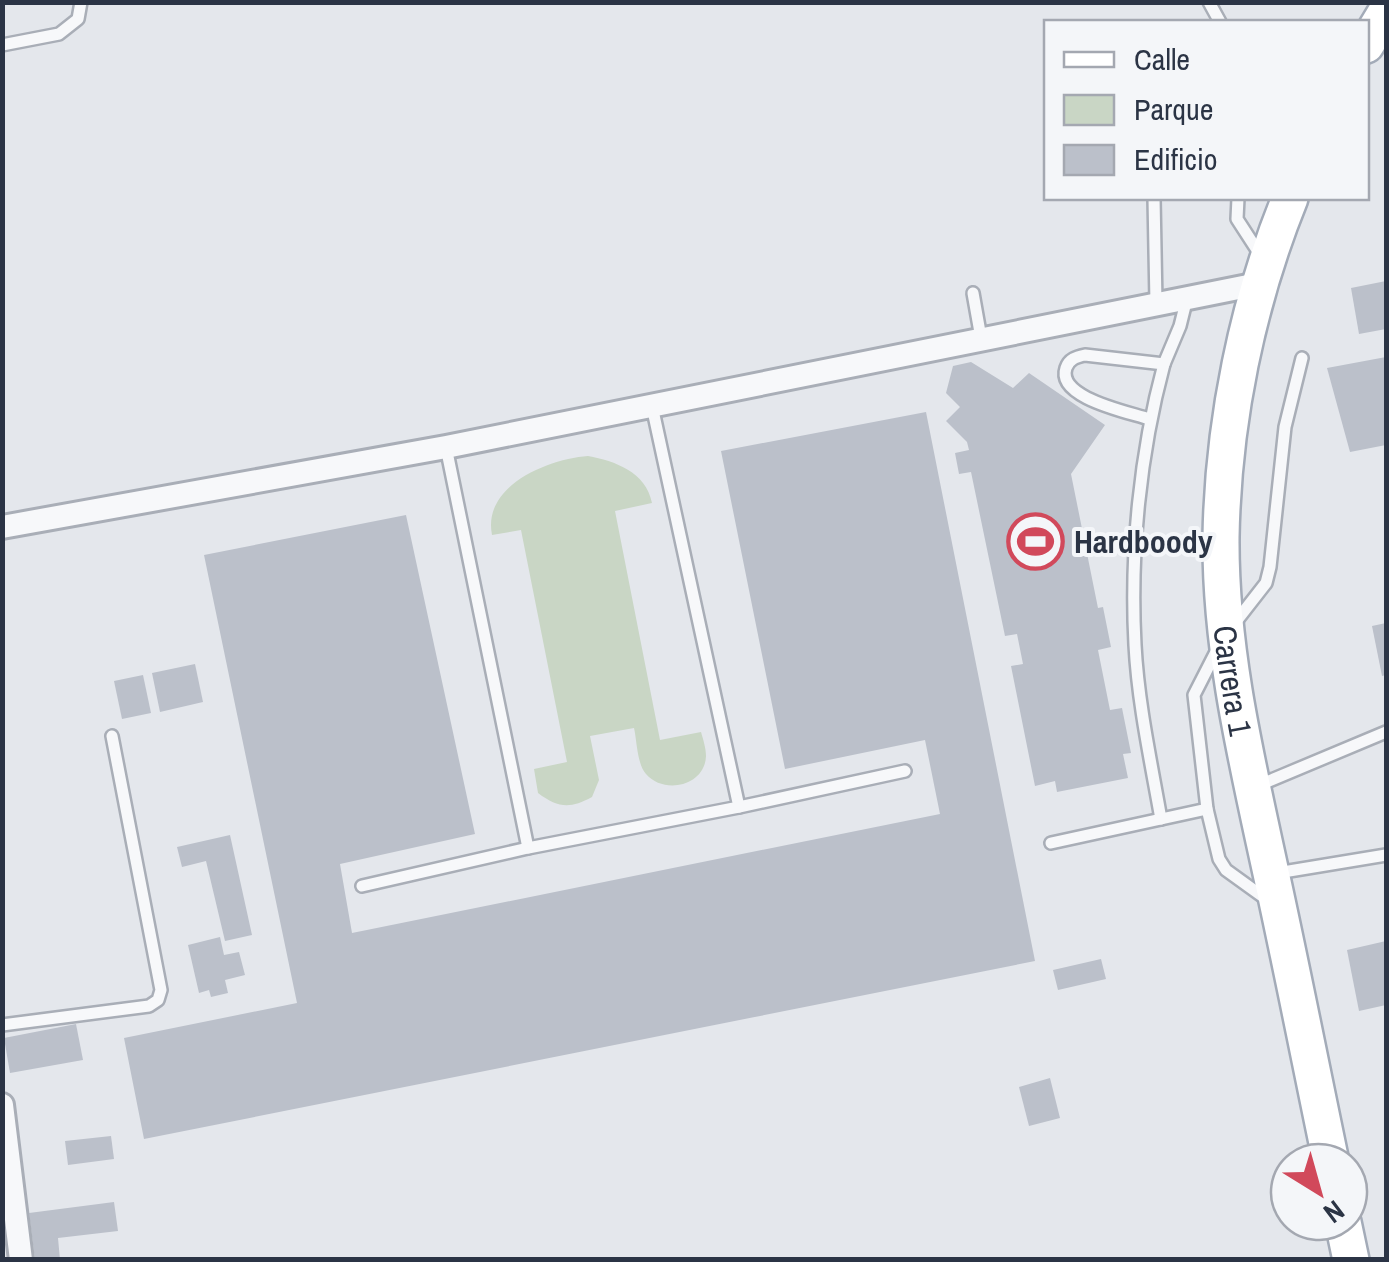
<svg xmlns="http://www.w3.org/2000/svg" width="1389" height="1262" viewBox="0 0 1389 1262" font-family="'Archivo Narrow',sans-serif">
	<rect width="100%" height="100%" fill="#e4e7ec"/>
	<path fill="#c9d6c5" d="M588 456C615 461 646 472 652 503L615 511 660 740 701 732C703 739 706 748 706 756 705 786 664 795 646 774 637 764 637 741 634 728L590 736 599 780 592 797C570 809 558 808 538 793L534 769 567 762 521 530 492 535C482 485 549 459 588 456Z"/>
	<g fill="#bbc0ca">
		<path d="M1386 281V329L1359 334 1351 288Z"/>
		<path d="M1386 357V445L1350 452 1327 368Z"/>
		<path d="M971 362 1013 388 1029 373 1105 425 1071 474 1098 608 1103 607 1111 647 1098 650 1110 710 1122 708 1131 753 1123 754 1128 778 1057 792 1055 781 1035 786 1011 666 1023 664 1017 634 1005 636 971 472 959 474 955 453 969 450 967 442 946 421 960 407 946 393 953 366Z"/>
		<path d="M926 412 1035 961 144 1139 124 1038 297 1003 204 555 406 515 475 834 340 864 352 933 940 814 925 740 785 769 721 451Z"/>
		<path d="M1386 623V675L1382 676 1372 626Z"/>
		<path d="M195 664 203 702 160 712 152 673Z"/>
		<path d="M143 675 151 713 122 719 114 681Z"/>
		<path d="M230 835 252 935 225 941 206 861 182 867 177 847Z"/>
		<path d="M220 937 224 955 239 952 245 975 225 980 228 993 211 997 209 990 199 993 188 945Z"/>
		<path d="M1386 941V1005L1359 1011 1347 950Z"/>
		<path d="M1101 959 1106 979 1058 990 1053 970Z"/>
		<path d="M76 1024 83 1060 10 1073 4 1038Z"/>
		<path d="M1050 1078 1060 1118 1029 1126 1019 1087Z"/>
		<path d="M111 1136 114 1159 68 1165 65 1141Z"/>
		<path d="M114 1202 118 1231 58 1238 60 1260H35L29 1213Z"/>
	</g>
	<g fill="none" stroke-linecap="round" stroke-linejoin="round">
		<defs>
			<g id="lane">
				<path d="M1209 2 1220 22"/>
				<path d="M2 45 59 34 78 19 81 2"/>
				<path d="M1154 198 1156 303"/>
				<path d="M1238 198 1237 219 1261 256"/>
				<path d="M973 293 981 338"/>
				<path d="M1149 419C1129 412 1056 398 1066 368 1069 359 1076 357 1085 355L1164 364 1180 326 1187 298"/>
				<path d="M446 447 528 848 739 807 652 406"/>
				<path d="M1234 624 1266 583 1270 567 1285 427 1302 358"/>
				<path d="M1218 648 1194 695 1207 809 1219 859 1226 870 1269 901"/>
				<path d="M1257 786 1386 732"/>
				<path d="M739 807 905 771"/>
				<path d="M1161 819C1151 762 1138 703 1135 645 1130 552 1140 453 1164 364"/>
				<path d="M1051 843 1207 809"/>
				<path d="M1277 873 1386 855"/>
				<path d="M362 886 528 848"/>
				<path d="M2 1025 149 1006 158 1000 161 990 112 736"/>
			</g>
			<g id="street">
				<path d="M2 527 446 447 1258 284"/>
				<path d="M2 1105 21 1260"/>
			</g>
			<g id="primary">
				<path d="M1366 45 1386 12"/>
				<path id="s1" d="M1290 198C1247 304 1223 422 1221 537 1220 651 1247 762 1271 873 1292 969 1311 1066 1331 1162"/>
				<path d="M1343 1222 1351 1260"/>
			</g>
		</defs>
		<use href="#lane" stroke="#a9aeb7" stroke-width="16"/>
		<use href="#street" stroke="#a9aeb7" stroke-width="28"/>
		<use href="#primary" stroke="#a3abb8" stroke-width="40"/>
		<use href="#lane" stroke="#f7f8fa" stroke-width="11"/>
		<use href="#street" stroke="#f7f8fa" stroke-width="22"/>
		<use href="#primary" stroke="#fff" stroke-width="35"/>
	</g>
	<defs>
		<symbol id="stadium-ring" viewBox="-11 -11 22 22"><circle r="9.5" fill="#f4f6f9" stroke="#d1495b" stroke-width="1.5"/><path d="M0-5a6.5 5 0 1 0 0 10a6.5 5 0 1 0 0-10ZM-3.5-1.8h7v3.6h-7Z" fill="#d1495b"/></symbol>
	</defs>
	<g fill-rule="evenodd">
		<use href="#stadium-ring" x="1004" y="510" width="63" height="63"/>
	</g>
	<g text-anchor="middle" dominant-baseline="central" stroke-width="8" stroke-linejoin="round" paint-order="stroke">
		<g font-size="32" font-weight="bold" fill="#2b3445" stroke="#f4f6f9" text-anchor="start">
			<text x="1074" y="541">Hardboody</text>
		</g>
		<g font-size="32" fill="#2b3445" stroke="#f4f6f9">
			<text stroke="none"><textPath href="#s1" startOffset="492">Carrera 1</textPath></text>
		</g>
	</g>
	<rect width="1389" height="1262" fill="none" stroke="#2b3445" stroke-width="10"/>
	<rect x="1044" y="20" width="325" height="180" fill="#f4f6f9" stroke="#a4a8b1" stroke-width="2.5"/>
	<rect x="1064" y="52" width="50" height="15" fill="#ffffff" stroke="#a4a8b1" stroke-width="2.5"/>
	<text x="1134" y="70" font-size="30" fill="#2b3445">Calle</text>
	<rect x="1064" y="95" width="50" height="30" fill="#c9d6c5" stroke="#a4a8b1" stroke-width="2.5"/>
	<text x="1134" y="120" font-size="30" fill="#2b3445">Parque</text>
	<rect x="1064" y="145" width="50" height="30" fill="#bbc0ca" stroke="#a4a8b1" stroke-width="2.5"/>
	<text x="1134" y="170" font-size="30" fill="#2b3445">Edificio</text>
	<g transform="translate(1319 1192) rotate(143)"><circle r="48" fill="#f4f6f9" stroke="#a4a8b1" stroke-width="2.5"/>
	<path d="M0-8L18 38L0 25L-18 38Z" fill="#d1495b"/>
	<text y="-15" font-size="28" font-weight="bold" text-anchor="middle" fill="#2b3445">N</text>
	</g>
</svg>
